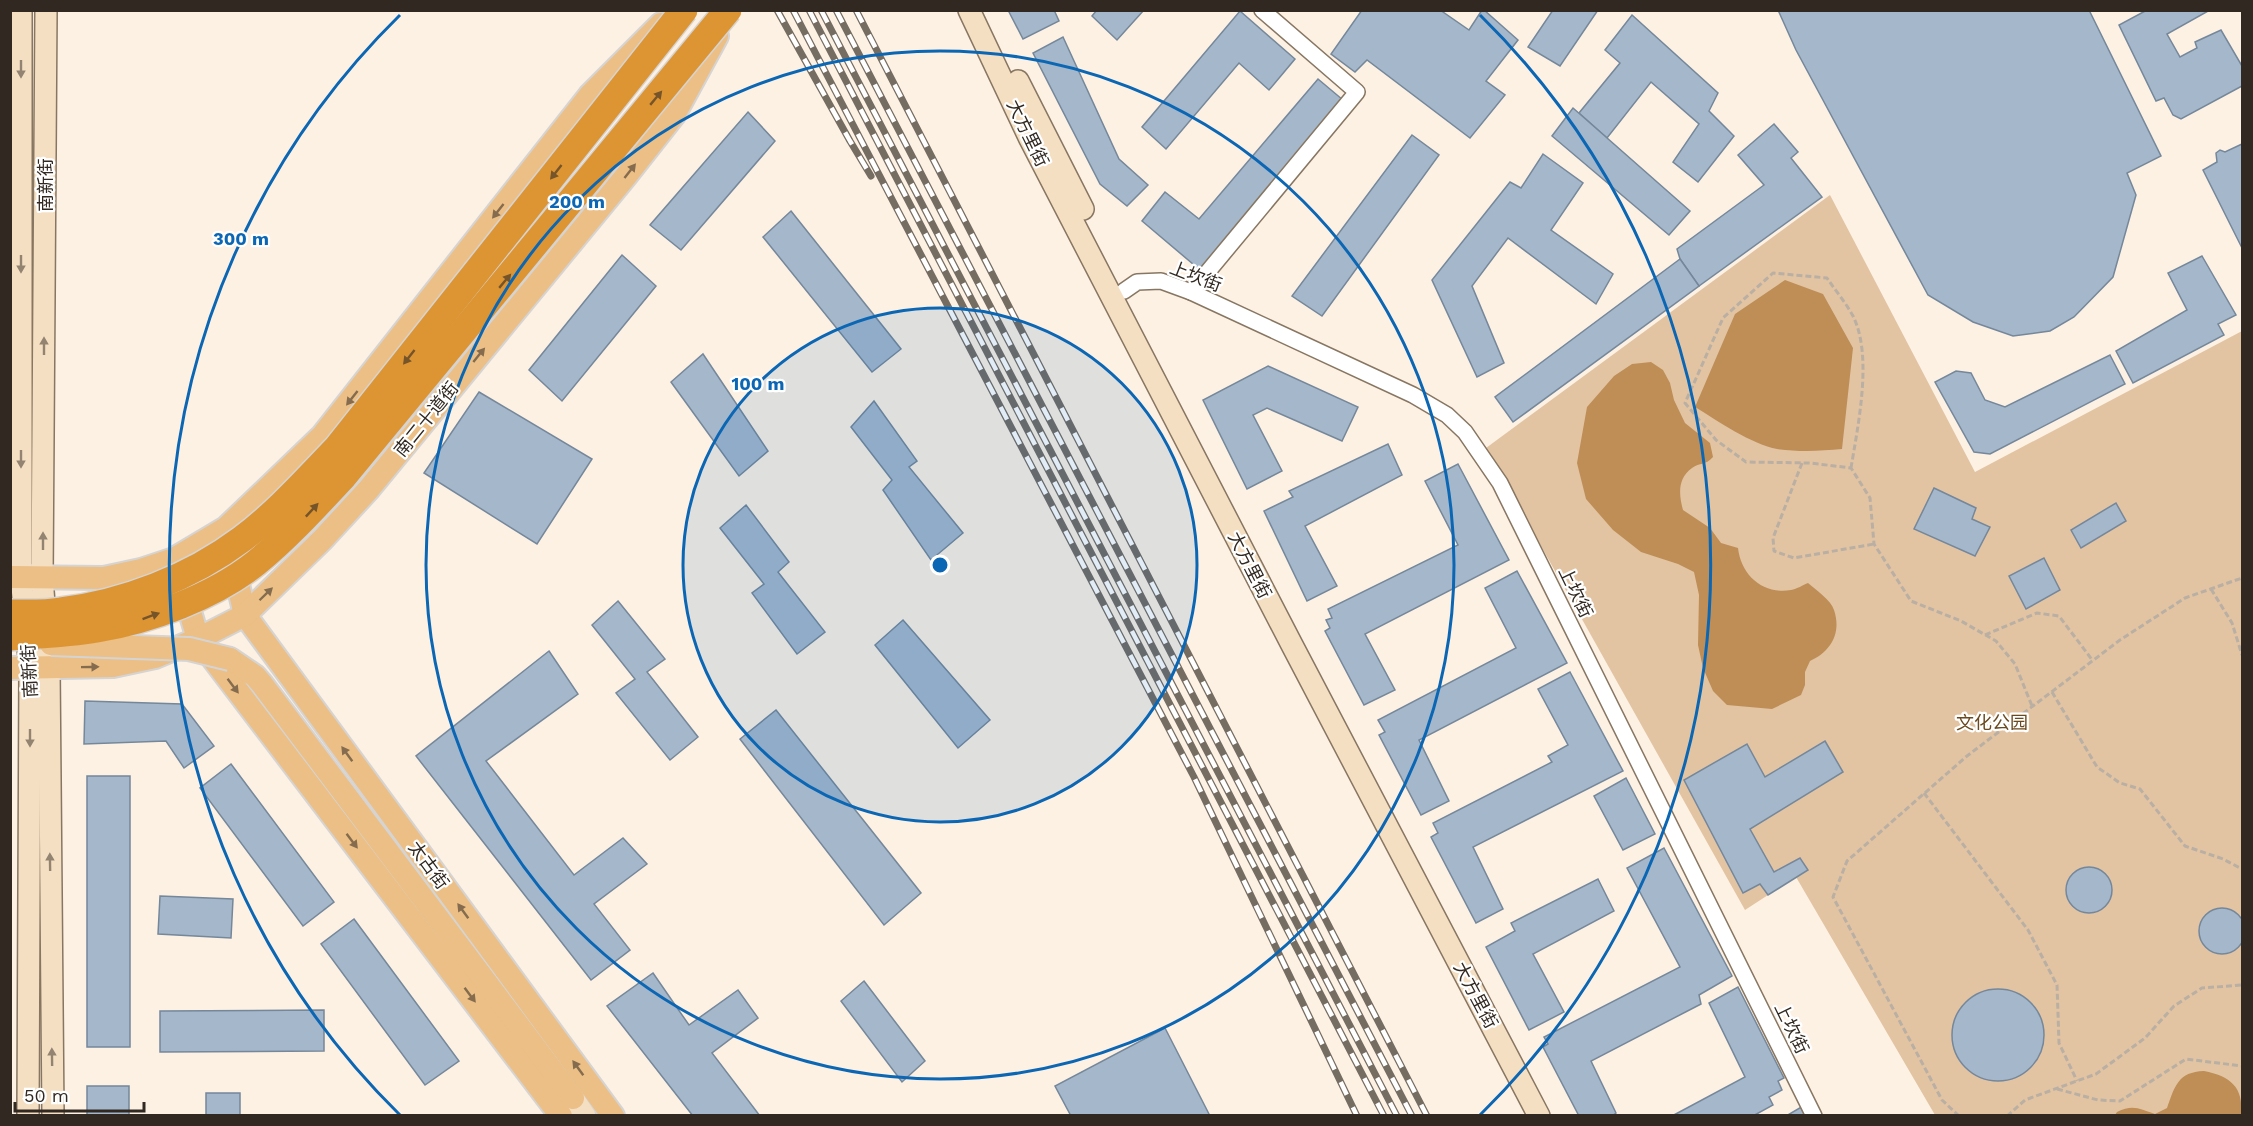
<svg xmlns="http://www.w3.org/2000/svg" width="2253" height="1126" viewBox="0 0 2253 1126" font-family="'Work Sans','Noto Sans SC',sans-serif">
	<rect width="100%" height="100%" fill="#fdf1e4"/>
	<path fill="#e2c4a3" d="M1830 195 1975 472 2242 331V1115H1935L1796 877 1745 910 1486 448Z"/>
	<g fill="#be8e56">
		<path d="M1785 280 1823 294 1853 348 1842 449C1821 451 1799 452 1777 449 1753 445 1716 420 1695 407L1735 314Z"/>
		<path d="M1651 362 1663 370 1670 383 1674 400 1685 423 1710 443 1713 457C1705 466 1700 462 1692 468 1677 479 1679 495 1683 510L1710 528 1721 543 1738 548C1741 575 1763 595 1791 590 1797 589 1803 585 1808 583 1816 590 1831 600 1834 610 1842 634 1830 652 1810 661L1805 672V685L1801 695 1772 709 1727 705 1713 691 1703 668 1698 645 1699 595 1694 572 1678 564 1641 552 1613 530 1586 499 1577 463 1587 407 1614 376 1632 364Z"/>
		<path d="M2204 1071C2230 1076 2244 1087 2241 1115H2115L2117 1112C2133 1104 2140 1109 2155 1114L2167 1108C2175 1086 2178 1072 2204 1071Z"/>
	</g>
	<g fill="#a4b7cb" stroke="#75879a" stroke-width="1.5">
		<path d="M1008 10H1054L1059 21 1023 39Z"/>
		<path d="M1097 10H1144L1117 40 1092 16Z"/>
		<path d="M1362 10H1440L1469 30 1482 10H1484L1518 40 1486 81 1505 95 1470 138 1367 60 1355 72 1331 54Z"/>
		<path d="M1553 10H1598L1560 66 1528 47Z"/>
		<path d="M1778 10H2089L2161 156 2127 173 2136 195 2113 277 2074 317 2050 331 2013 336 1973 322 1928 295 1796 50Z"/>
		<path d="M2147 10H2210L2167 34 2180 57 2197 48 2195 42 2221 30 2242 66V86L2181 119 2173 115 2164 98 2156 101 2119 25Z"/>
		<path d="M1240 11 1295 59 1269 90 1239 63 1166 149 1142 127Z"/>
		<path d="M1632 15 1718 93 1709 111 1734 136 1698 182 1673 162 1699 124 1651 82 1607 138 1579 113 1620 63 1605 50Z"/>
		<path d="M1063 37 1119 159 1148 185 1127 206 1100 184 1033 53Z"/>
		<path d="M1318 79 1343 100 1200 270 1142 221 1165 192 1199 219Z"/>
		<path d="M1573 108 1690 211 1669 235 1552 136Z"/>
		<path d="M748 112 775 141 681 250 650 225Z"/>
		<path d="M1774 124 1798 152 1791 158 1822 197 1699 286 1680 259 1677 249 1764 185 1738 155Z"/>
		<path d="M1412 135 1439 155 1322 316 1292 296Z"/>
		<path d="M2242 144V248L2203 170 2217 162 2216 153 2220 150 2225 152Z"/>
		<path d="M1543 154 1583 183 1551 230 1613 274 1596 304 1508 238 1472 286 1504 363 1477 377 1432 280 1510 182 1521 188Z"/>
		<path d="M791 211 901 349 872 372 763 237Z"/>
		<path d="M622 255 656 286 562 401 529 370Z"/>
		<path d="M2202 256 2236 315 2218 324 2224 335 2133 383 2116 351 2187 310 2168 273Z"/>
		<path d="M1680 259 1699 286 1513 422 1495 397Z"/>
		<path d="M703 354 768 451 739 476 671 382Z"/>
		<path d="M2110 355 2125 384 1990 454 1974 452 1935 382 1956 371 1971 373 1985 400 2005 407Z"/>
		<path d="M1268 366 1358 407 1342 441 1267 408 1253 415 1282 471 1247 489 1203 400Z"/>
		<path d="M479 392 592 459 537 544 424 473Z"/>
		<path d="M874 401 917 461 909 467 963 533 931 560 883 490 892 480 851 427Z"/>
		<path d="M1388 444 1402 475 1305 526 1337 586 1307 601 1264 511 1293 497 1289 491Z"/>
		<path d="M1458 464 1509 560 1365 634 1395 690 1364 705 1325 631 1330 628 1326 620 1332 618 1328 609 1458 545 1425 481Z"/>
		<path d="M1934 488 1976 508 1972 519 1990 527 1975 556 1914 529Z"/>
		<path d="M2116 503 2126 521 2081 548 2071 530Z"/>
		<path d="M746 505 789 562 778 572 825 632 797 654 752 593 764 584 720 528Z"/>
		<path d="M2044 558 2060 590 2026 609 2009 576Z"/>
		<path d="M1517 571 1567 663 1419 740 1449 801 1421 815 1379 735 1385 732 1378 720 1516 648 1485 588Z"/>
		<path d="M618 601 665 659 647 672 698 737 670 760 616 693 635 679 592 625Z"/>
		<path d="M903 620 990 720 958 748 875 645Z"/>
		<path d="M549 651 578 694 486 761 574 875 623 838 647 864 594 904 630 950 591 980 416 756Z"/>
		<path d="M1570 672 1623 771 1473 847 1503 909 1476 923 1431 837 1438 833 1433 823 1552 762 1548 756 1568 745 1538 689Z"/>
		<path d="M85 701 182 704 214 746 184 768 166 741 84 744Z"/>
		<path d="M776 710 921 893 884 925 740 739Z"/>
		<path d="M1825 741 1843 772 1750 829 1774 872 1800 858 1808 870 1768 895 1760 884 1743 893 1684 780 1747 744 1765 777Z"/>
		<path d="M231 764 334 902 303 926 200 788Z"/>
		<rect x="87" y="776" width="43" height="271"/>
		<path d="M1626 778 1655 834 1623 850 1594 796Z"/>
		<path d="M1664 848 1732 976 1699 995 1701 1004 1591 1061 1616 1113 1612 1116H1579L1543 1047 1548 1044 1544 1037 1680 967 1627 868Z"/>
		<circle cx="2089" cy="890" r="23"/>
		<path d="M1598 879 1614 911 1533 954 1564 1012 1529 1030 1486 947 1515 931 1511 923Z"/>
		<path d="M160 896 233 899 231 938 158 934Z"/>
		<circle cx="2222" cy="931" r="23"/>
		<path d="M354 919 459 1061 425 1085 321 944Z"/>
		<path d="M653 973 689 1025 738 990 758 1018 712 1053 760 1116H693L607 1006Z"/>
		<path d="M864 981 925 1061 902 1082 841 1001Z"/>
		<path d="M1738 987 1784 1078 1778 1081 1782 1090 1769 1097 1773 1105 1753 1116H1672L1745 1077 1709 1003Z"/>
		<circle cx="1998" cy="1035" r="46"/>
		<path d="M324 1010V1051L160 1052V1011Z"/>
		<path d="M1165 1028 1210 1116H1071L1055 1086Z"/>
		<rect x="87" y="1086" width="42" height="30"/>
		<rect x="206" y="1093" width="34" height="23"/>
		<path d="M1803 1106 1809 1116H1786Z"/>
	</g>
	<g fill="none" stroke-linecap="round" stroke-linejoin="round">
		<defs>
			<g id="street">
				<path d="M1124 291 1137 282 1161 281 1191 292 1413 395 1447 415 1465 432 1500 483 1814 1116"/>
				<path d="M1191 292 1357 92 1262 10"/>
			</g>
			<g id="secondary">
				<path d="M21 10V577L30 668 28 1116"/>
				<path d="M46 10 42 578 49 668 53 1116"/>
				<path d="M969 10 1030 139 1292 645 1539 1116"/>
				<path d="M1018 81 1083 209"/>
				<path d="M573 1098 585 1116"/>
			</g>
			<g id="primary">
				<path d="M226 532 245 615 613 1116"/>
				<path d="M10 577 104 578 141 570 174 559 226 528 322 436 590 95 661 24"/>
				<path d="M183 588 198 639 561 1116"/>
				<path d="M230 659 255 676 262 684 573 1098"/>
				<path d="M10 668 113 666 155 657 198 639 245 615 322 540 368 490 626 176 674 115 717 36"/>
			</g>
		</defs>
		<use href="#street" stroke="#877662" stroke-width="18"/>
		<use href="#secondary" stroke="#877662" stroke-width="24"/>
		<use href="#primary" stroke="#d6d4d3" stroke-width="26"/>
		<g stroke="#baafa3" stroke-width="3" stroke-dasharray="6 3" stroke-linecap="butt">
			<path d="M1802 463 1773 538 1774 551 1794 558 1874 544"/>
			<path d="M1851 468C1858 425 1873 356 1853 316 1846 303 1835 290 1827 278L1773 273 1723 318 1685 403 1716 440 1746 462 1810 463 1851 468 1870 498 1874 544 1911 601 1961 621 1996 641 2015 664 2032 706"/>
			<path d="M2211 589 2232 623 2242 655"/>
			<path d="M1985 635 2037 613 2059 616 2093 661"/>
			<path d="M2052 692 2097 767 2120 783 2140 789 2185 846 2223 859 2242 869"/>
			<path d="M1924 793 2028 930 2057 985 2059 1043 2077 1081"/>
			<path d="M2057 1089 2098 1100 2120 1101 2186 1059 2242 1066"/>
			<path d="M1959 1116 1942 1100 1833 897 1847 861 1967 756 2120 640 2185 598 2242 578"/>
			<path d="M2007 1116 2025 1100 2096 1074 2145 1038 2174 1006 2202 988 2242 985"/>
		</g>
		<use href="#street" stroke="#fff" stroke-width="15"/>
		<use href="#secondary" stroke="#f5dfc2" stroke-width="21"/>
		<use href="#primary" stroke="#ebbf85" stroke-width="22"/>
		<defs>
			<g id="rail">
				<path d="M777 10 850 141 871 176"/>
				<path d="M793 10 1194 777 1357 1116"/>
				<path d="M809 10 1384 1116"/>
				<path d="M821 10 1397 1116"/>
				<path d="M836 10 1412 1116"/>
				<path d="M856 10 1427 1116"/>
			</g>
		</defs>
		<use href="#rail" stroke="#756c62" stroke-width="7"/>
		<use href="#rail" stroke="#fff" stroke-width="4.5" stroke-dasharray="14" stroke-linecap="butt"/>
		<defs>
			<path id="primary-bridge" d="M51 644 189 649 230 659"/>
			<g id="highway-bridge">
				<path d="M10 613C27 613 44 614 61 611 124 603 190 578 242 539 277 513 307 479 337 448L684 10"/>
				<path d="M10 637C39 635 69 634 97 629 150 620 213 597 256 563 288 537 316 506 344 476L728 10"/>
			</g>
		</defs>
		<use href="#primary-bridge" stroke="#d6d4d3" stroke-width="26" stroke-linecap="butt"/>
		<use href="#highway-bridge" stroke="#d6d4d3" stroke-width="30" stroke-linecap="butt"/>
		<use href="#primary-bridge" stroke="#ebbf85" stroke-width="22"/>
		<use href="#highway-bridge" stroke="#dd9534" stroke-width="27"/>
	</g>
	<defs><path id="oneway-solid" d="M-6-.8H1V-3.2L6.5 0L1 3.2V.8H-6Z" transform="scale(1.5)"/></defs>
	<g fill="#938472">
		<use href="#oneway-solid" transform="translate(21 69) rotate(90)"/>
		<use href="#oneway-solid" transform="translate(21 264) rotate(90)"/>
		<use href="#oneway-solid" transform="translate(44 346) rotate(-90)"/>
		<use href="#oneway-solid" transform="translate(21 459) rotate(90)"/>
		<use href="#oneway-solid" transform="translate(43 541) rotate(-90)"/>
		<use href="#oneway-solid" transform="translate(30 738) rotate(90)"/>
		<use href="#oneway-solid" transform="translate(50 862) rotate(-91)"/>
		<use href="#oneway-solid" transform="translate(52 1057) rotate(-91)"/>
	</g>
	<g fill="#765429">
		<use href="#oneway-solid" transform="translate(656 98) rotate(-50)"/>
		<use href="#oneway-solid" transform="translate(556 172) rotate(128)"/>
		<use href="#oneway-solid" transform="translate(505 281) rotate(-50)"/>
		<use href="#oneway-solid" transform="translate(409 357) rotate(128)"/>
		<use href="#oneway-solid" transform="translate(312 510) rotate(-47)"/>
		<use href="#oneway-solid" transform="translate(151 616) rotate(-20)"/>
	</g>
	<g fill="#856c4e">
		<use href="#oneway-solid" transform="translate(630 171) rotate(-52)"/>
		<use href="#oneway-solid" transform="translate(498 211) rotate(128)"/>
		<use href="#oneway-solid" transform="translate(479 355) rotate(-51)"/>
		<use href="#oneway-solid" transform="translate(352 398) rotate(128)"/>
		<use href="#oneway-solid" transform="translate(266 594) rotate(-44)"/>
		<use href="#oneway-solid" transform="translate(90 667) rotate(-1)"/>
		<use href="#oneway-solid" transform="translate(233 686) rotate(53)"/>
		<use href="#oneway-solid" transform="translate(347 754) rotate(-126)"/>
		<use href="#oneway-solid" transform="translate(352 841) rotate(53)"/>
		<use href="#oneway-solid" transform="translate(463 911) rotate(-126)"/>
		<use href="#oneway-solid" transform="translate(470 995) rotate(53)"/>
		<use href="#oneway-solid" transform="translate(578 1068) rotate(-126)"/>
	</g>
	<circle cx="940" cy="565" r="257" fill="#0b66b4" fill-opacity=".12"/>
	<g fill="none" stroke="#0b66b4" stroke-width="3">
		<circle cx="940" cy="565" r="257"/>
		<circle cx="940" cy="565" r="514"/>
		<path d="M400 1115A771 771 0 0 1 400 15M1480 15A771 771 0 0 1 1480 1115"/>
	</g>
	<g text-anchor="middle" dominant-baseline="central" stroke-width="4.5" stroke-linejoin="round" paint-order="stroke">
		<g font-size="18" fill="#312921" stroke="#fff">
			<text transform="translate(1028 133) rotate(64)">大方里街</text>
			<text transform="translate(45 185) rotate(-90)">南新街</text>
			<text transform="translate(1196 276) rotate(21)">上坎街</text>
			<text transform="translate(426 419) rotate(-51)">南二十道街</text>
			<text transform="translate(1250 565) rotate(63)">大方里街</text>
			<text transform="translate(1576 592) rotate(64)">上坎街</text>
			<text transform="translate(29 671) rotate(-93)">南新街</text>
			<text transform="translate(429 865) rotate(54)">太古街</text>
			<text transform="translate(1476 995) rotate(62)">大方里街</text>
			<text transform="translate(1792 1028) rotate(64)">上坎街</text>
		</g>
		<g font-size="18" fill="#6b491e" stroke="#fff">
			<text x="1992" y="722">文化公园</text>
		</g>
	</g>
	<circle cx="940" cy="565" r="9" fill="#0b66b4" stroke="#fff" stroke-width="3"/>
	<g font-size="18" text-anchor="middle" font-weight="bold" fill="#0b66b4" stroke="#fff" stroke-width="4.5" stroke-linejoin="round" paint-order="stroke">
		<text x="577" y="208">200 m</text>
		<text x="241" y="245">300 m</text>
		<text x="758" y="390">100 m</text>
	</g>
	<rect width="2253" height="1126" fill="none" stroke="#312921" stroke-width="24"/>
	<path d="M15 1102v9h129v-9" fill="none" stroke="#312921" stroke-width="3"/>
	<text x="24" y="1102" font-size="18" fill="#312921" stroke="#ffffff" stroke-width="4.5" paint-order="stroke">50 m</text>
</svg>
